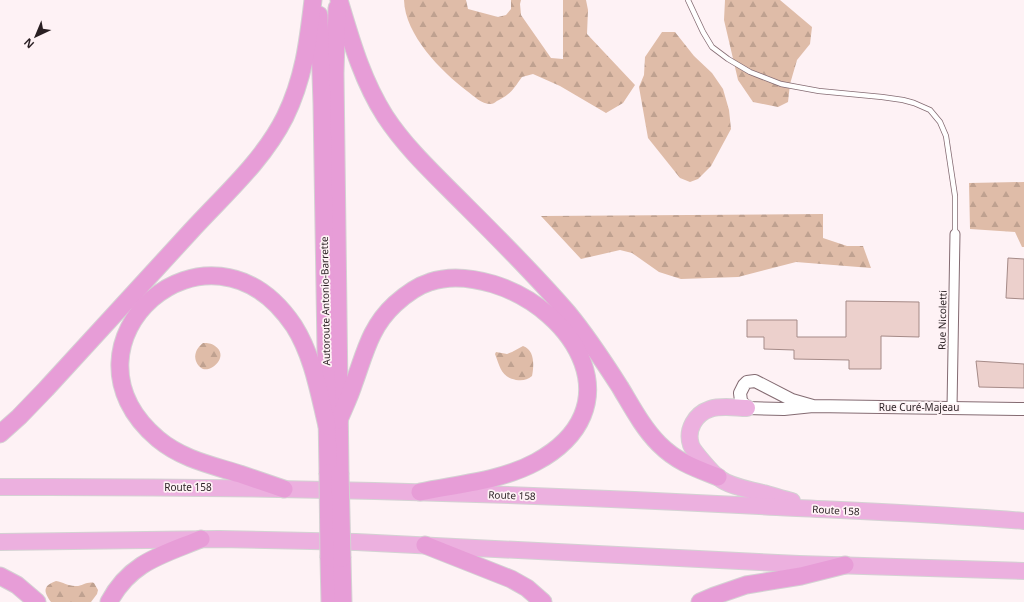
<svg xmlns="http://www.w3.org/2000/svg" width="1024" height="602" viewBox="0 0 1024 602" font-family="'Noto Sans',sans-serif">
	<defs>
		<pattern id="forest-firs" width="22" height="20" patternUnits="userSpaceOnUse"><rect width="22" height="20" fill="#dfbca8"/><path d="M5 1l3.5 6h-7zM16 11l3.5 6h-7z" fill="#bfa190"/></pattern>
	</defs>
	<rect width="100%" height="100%" fill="#fef2f5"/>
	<g fill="url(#forest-firs)">
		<path d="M404 0H466L468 9 498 17 506 15 511 9V0H521L520 4 521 15 551 58 563 59V0H586L588 10 587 34 635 85 623 103 606 113 560 86 533 74 522 77C514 88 512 93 499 100 496 101 494 104 491 104 481 104 474 96 467 91 441 71 405 35 404 0Z"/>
		<path d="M725 0H780L812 27 810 44 797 60 790 84 788 102 778 107 753 102 738 80 724 20Z"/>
		<path d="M662 32H675L694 56 712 73 723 89 729 110 731 129 711 166 698 179 690 182 680 178 648 138 639 87 644 75 645 57Z"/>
		<path d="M1024 182V247H1022L1015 232 970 229 969 183Z"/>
		<path d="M823 214V238L847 246H863L871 268 796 262 738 277 681 279 659 272 632 253 620 250 581 259 541 216Z"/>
		<path d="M203 343C208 343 211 343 215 346 231 357 208 376 200 367 192 359 195 349 203 343Z"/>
		<path d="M523 346C535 350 534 366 532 376 527 380 523 381 516 380 501 377 500 367 495 354L496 352 507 354 512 352Z"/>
		<path d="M56 581C63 582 68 586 75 586 81 587 87 581 94 583L98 590 97 594 91 602H51C44 592 42 586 56 581Z"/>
	</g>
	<g fill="#ecd0cc" stroke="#a58a87">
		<path d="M1008 258 1024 259V299L1006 298Z"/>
		<path d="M846 301 919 302V337L881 336V369H849V360L794 359V350L764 349V337H747V320H797V337H846Z"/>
		<path d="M976 361 1024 364V388L979 387Z"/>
	</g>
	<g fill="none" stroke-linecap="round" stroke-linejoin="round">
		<defs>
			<path id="service" d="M688 0 703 32 712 47 728 59 750 72 781 84 819 91 882 97 903 100 914 103 930 110 940 122 946 136 955 196V234"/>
			<path id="minor" d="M952 407 955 234"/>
			<path id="tertiary" d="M813 406 792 400 755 381 747 382 744 385 740 393 741 401 747 408 784 409 813 406 1024 409"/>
			<g id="trunk">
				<path d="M747 408C736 408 722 405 710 409 695 414 686 430 691 445 693 451 713 474 719 478 731 487 748 489 763 493 772 495 782 499 792 501"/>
				<path d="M0 487C259 486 518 493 777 507 860 511 942 514 1024 521"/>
				<path d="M0 542 219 539 356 542 799 564 1024 571"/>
			</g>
			<g id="motorway">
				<path d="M339 0C351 40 362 80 385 116 404 145 429 169 453 193 492 232 532 271 568 313 587 336 604 362 620 387 632 407 643 428 659 444 677 462 695 468 718 477"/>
				<path d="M337 8 335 73 340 473"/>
				<path d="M319 15 322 104 328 473"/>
				<path d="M339 420C344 408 350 396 354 383 365 353 370 327 395 304 405 295 417 286 430 282 450 275 473 278 493 284 577 310 634 409 536 462 501 481 458 484 420 492"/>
				<path d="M0 434 19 417 46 389C95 336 143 283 191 231 224 195 263 161 285 117 304 78 308 42 313 0"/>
				<path d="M284 489C269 484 255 479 240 474 211 465 182 459 158 439 46 344 208 198 294 326 313 356 319 393 327 426"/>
				<path d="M425 545 511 579 527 588 543 602"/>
				<path d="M329 558 330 602"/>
				<path d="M342 558 343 602"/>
				<path d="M0 576 17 585 37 602"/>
				<path d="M109 602C130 562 162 555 201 539"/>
				<path d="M700 602 714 596 746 585 801 576 845 565"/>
			</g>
		</defs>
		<use href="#service" stroke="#846b72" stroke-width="6"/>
		<use href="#minor" stroke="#846b72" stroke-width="11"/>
		<use href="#tertiary" stroke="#846b72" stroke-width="14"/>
		<use href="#trunk" stroke="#d4d2d3" stroke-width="18"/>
		<use href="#motorway" stroke="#d4d2d3" stroke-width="19"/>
		<use href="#service" stroke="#fff" stroke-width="4.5"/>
		<use href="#minor" stroke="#fff" stroke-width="9"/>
		<use href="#tertiary" stroke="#fff" stroke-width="12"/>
		<use href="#trunk" stroke="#ecb0df" stroke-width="16"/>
		<use href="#motorway" stroke="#e79dd7" stroke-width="17"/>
		<defs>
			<g id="motorway-bridge">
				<path d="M328 473 329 558"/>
				<path d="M340 473 342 558"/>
			</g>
		</defs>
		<use href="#motorway-bridge" stroke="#d4d2d3" stroke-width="19" stroke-linecap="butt"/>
		<use href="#motorway-bridge" stroke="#e79dd7" stroke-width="17"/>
	</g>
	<g text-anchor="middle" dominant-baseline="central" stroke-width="3.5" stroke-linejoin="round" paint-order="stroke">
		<g font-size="10" fill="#291f22" stroke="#fef2f5">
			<text transform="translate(325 301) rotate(-91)">Autoroute Antonio-Barrette</text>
			<text transform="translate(942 320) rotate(-89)">Rue Nicoletti</text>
			<text x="919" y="407">Rue Curé-Majeau</text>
			<text x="188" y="487">Route 158</text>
			<text transform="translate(512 495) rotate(2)">Route 158</text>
			<text transform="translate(836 510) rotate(3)">Route 158</text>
		</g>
	</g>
	<g transform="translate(36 36) rotate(224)" stroke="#fef2f5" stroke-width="3" paint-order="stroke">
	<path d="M0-3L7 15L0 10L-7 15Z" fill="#291f22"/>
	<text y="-6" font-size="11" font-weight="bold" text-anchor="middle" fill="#291f22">N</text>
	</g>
</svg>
